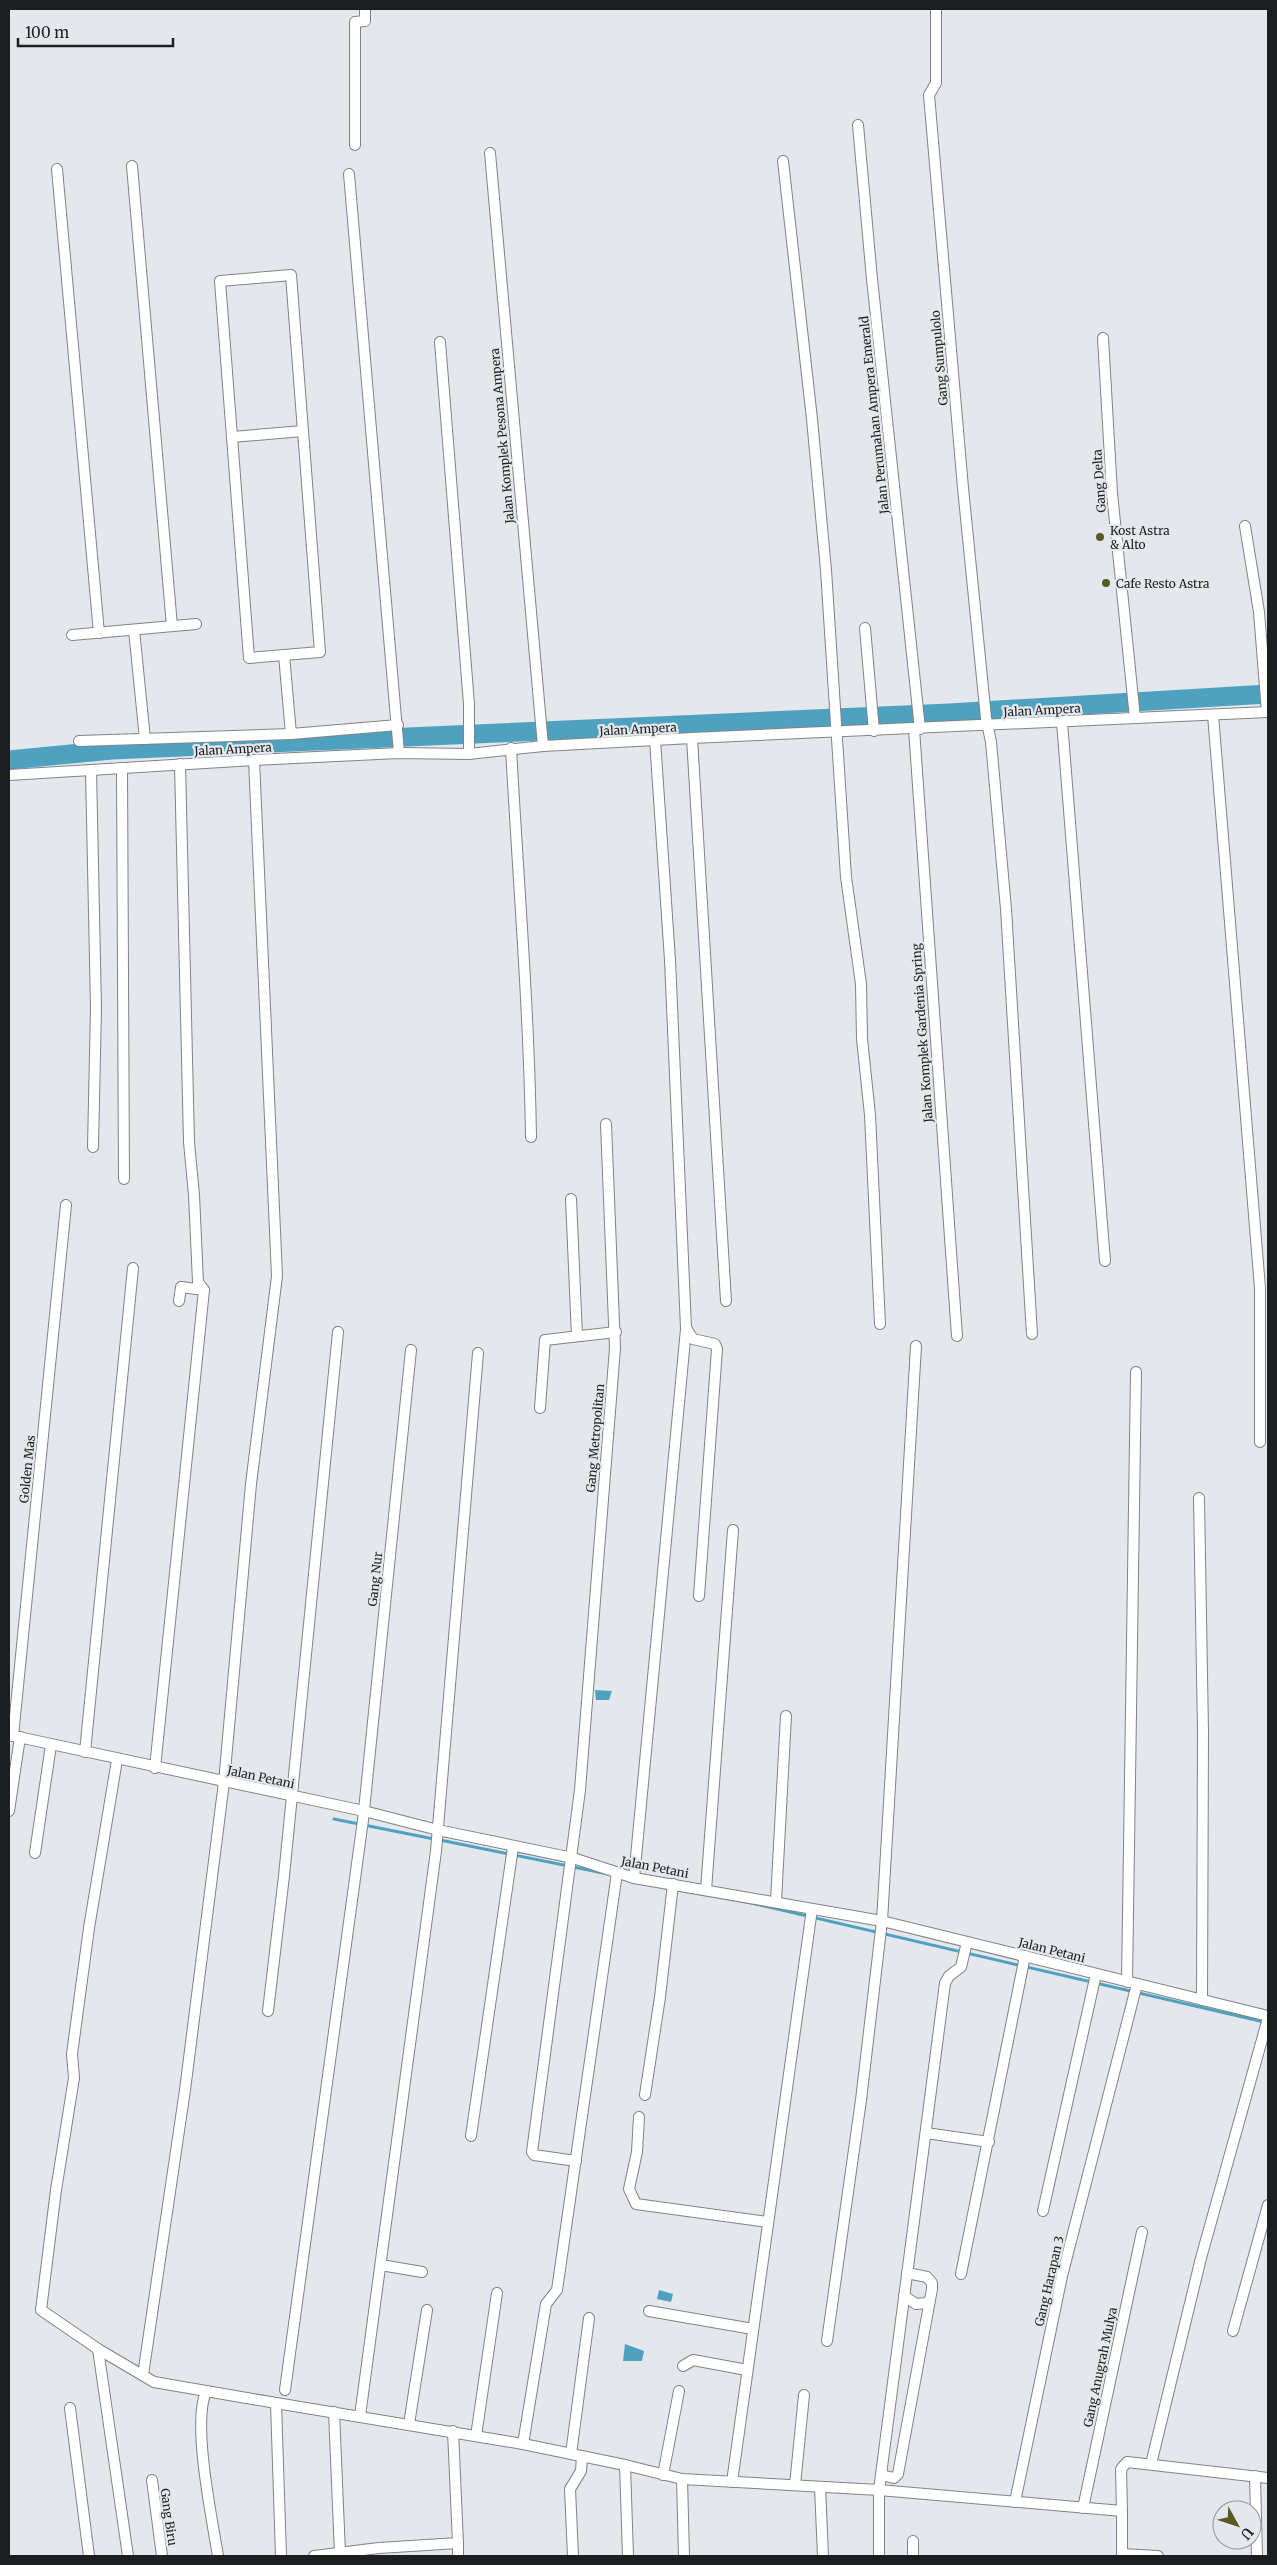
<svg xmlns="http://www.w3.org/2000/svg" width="1277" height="2565" viewBox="0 0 1277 2565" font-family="Merriweather,serif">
	<rect width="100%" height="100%" fill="#e4e8ec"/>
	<g fill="#4fa2bf">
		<path d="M595 1690 612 1691 609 1700H596Z"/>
		<path d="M659 2290 673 2294 671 2302 657 2299Z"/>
		<path d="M625 2344 644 2351 642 2361H623Z"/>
	</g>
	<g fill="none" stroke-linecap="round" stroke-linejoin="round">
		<g stroke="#4fa2bf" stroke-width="3">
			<path d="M334 1819 434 1839"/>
			<path d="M440 1840 608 1874"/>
			<path d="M751 1903 1264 2022"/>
		</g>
		<path stroke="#4fa2bf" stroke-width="19" d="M9 760 112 750 949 713 1268 694"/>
		<defs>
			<g id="minor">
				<path d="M936 9V83L929 95 963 488 986 718 991 742 1006 909 1032 1334"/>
				<path d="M858 125 872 279 920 729"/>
				<path d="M355 145V22L365 21V9"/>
				<path d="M490 153 543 746"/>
				<path d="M783 161 812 419 826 570 846 877 861 984 862 1039 870 1115 880 1324"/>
				<path d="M132 166 172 626"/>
				<path d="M57 169 99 633"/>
				<path d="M349 174 399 753"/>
				<path d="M291 275 320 652 249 658 220 281Z"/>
				<path d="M1103 338 1112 493 1135 718"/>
				<path d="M440 342 469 704V754"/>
				<path d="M232 437 303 431"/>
				<path d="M1245 526 1259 612 1267 712"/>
				<path d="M865 628 874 731"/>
				<path d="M134 630 145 739"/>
				<path d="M72 635 196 624"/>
				<path d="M284 655 291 734 398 725"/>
				<path d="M1213 715 1260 1288V1442"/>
				<path d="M1062 722 1105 1261"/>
				<path d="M914 729 957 1336"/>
				<path d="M692 738 726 1301"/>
				<path d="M655 740 670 960 686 1328 693 1339 715 1344 717 1349 699 1596"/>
				<path d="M79 741 291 734"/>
				<path d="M511 748C518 878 529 1007 531 1137"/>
				<path d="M122 768 124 1179"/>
				<path d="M91 770 96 1008 93 1147"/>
				<path d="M9 775 254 760 399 753 469 754 543 746 692 738 1268 712"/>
				<path d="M571 1199 577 1336"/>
				<path d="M179 1301 181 1287 204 1290"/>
				<path d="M540 1408 545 1340 616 1332"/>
				<path d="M1199 1498 1203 1732 1202 2000"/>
				<path d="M9 1735 364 1811 438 1830 573 1858 634 1878 882 1921 1268 2016"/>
				<path d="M13 1736 66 1205"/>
				<path d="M85 1752 133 1268"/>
				<path d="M117 1760 89 1928 72 2054 74 2078 56 2190 41 2310 98 2349 154 2382 276 2403"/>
				<path d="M155 1768 204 1290 198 1282 194 1195 189 1142 180 764"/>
				<path d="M9 1811 20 1737"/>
				<path d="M35 1853 51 1745"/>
				<path d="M634 1878 686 1329"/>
				<path d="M706 1890 733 1530"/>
				<path d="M776 1901 786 1716"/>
				<path d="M1127 1982 1136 1372"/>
				<path d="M268 2011 284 1876 338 1332"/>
				<path d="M645 2095 660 1997 673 1884"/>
				<path d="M639 2117 637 2152 629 2189 636 2204 768 2222"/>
				<path d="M926 2133 989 2142"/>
				<path d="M471 2136 513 1847"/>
				<path d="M576 2161 534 2155 532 2152 580 1790 615 1348 606 1124"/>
				<path d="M1043 2211 1096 1974"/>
				<path d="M381 2265 422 2272"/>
				<path d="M961 2274 1025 1956"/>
				<path d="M904 2296 916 2304 926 2303 930 2300"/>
				<path d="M649 2311 753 2329"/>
				<path d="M1233 2331 1268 2205"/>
				<path d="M827 2341 861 2100 882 1921 916 1346"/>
				<path d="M98 2349 128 2556"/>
				<path d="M683 2366 693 2360 747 2370"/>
				<path d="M143 2375 185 2090 224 1782 251 1484 277 1276 254 760"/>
				<path d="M285 2390 363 1820 411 1350"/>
				<path d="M206 2392C192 2423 212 2519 218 2556"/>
				<path d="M70 2408 89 2556"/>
				<path d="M334 2412 340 2553"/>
				<path d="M360 2416 436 1851 478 1353"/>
				<path d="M409 2424 427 2310"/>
				<path d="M476 2436 497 2293"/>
				<path d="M523 2444 546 2304 557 2290 617 1873"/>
				<path d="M571 2454 589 2318"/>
				<path d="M1151 2464 1201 2258 1268 2018"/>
				<path d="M625 2465 628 2556"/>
				<path d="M663 2475 679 2391"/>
				<path d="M881 2475 894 2478 898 2474 932 2289V2283L927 2277 907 2273"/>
				<path d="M1255 2476 1257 2556"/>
				<path d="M682 2479 684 2556"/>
				<path d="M152 2480 162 2556"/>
				<path d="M732 2482 812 1909"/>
				<path d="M795 2485 804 2395"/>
				<path d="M820 2487 823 2556"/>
				<path d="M1015 2502 1062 2276 1137 1984"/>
				<path d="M1083 2508 1142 2232"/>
				<path d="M1122 2511V2556"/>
				<path d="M913 2541V2556"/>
				<path d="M458 2543V2556"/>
				<path d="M1122 2554 1158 2556"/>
				<path d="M281 2556 276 2403 523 2444 625 2465 682 2479 879 2490 1122 2511 1121 2469 1127 2462 1268 2478"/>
				<path d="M314 2556 379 2548 458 2543 453 2431"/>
				<path d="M573 2556 570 2489 581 2471 582 2456"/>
				<path d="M879 2556V2490L945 1983 949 1976 961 1967 967 1942"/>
			</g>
		</defs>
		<use href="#minor" stroke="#7f8286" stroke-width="12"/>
		<use href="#minor" stroke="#fff" stroke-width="10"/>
	</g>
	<g fill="#5a5926" stroke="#e4e8ec" stroke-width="2">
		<circle cx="1100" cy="537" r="5"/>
		<circle cx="1106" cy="583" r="5"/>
	</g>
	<g text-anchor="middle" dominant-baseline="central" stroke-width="4.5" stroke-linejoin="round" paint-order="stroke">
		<g font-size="12" fill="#1d1e20" stroke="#e4e8ec">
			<text transform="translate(939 358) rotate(-95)">Gang Sumpulolo</text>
			<text transform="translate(874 415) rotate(-96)">Jalan Perumahan Ampera Emerald</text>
			<text transform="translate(502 436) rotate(-95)">Jalan Komplek Pesona Ampera</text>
			<text transform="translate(1099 481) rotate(-94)">Gang Delta</text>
			<text transform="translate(1042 710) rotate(-3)">Jalan Ampera</text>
			<text transform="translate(638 729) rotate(-3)">Jalan Ampera</text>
			<text transform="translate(233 749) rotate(-3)">Jalan Ampera</text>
			<text transform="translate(922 1033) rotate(-94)">Jalan Komplek Gardenia Spring</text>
			<text transform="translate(595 1438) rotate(-85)">Gang Metropolitan</text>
			<text transform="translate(27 1469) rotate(-84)">Golden Mas</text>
			<text transform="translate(375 1579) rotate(-84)">Gang Nur</text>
			<text transform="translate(261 1777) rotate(12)">Jalan Petani</text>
			<text transform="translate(655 1867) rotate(11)">Jalan Petani</text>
			<text transform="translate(1052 1950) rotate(14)">Jalan Petani</text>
			<text transform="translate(1049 2281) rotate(-77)">Gang Harapan 3</text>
			<text transform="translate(1100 2367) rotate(-78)">Gang Anugrah Mulya</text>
			<text transform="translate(169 2517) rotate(82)">Gang Biru</text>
		</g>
		<g font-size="12" fill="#1d1e20" stroke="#e4e8ec" text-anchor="start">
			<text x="1110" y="530">Kost Astra<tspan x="1110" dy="14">&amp; Alto</tspan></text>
			<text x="1116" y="583">Cafe Resto Astra</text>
		</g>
	</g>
	<rect width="1277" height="2565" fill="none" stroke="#1d1e20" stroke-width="20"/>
	<g transform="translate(1237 2525) rotate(130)"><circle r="24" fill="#e4e8ec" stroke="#94979a"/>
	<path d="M0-4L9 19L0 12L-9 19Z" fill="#5a5926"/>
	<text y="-8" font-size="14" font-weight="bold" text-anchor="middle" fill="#1d1e20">U</text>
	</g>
	<path d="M18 38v8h155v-8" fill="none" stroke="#1d1e20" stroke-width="2.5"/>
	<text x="25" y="38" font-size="15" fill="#1d1e20" stroke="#e4e8ec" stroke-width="4" paint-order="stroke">100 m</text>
</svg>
